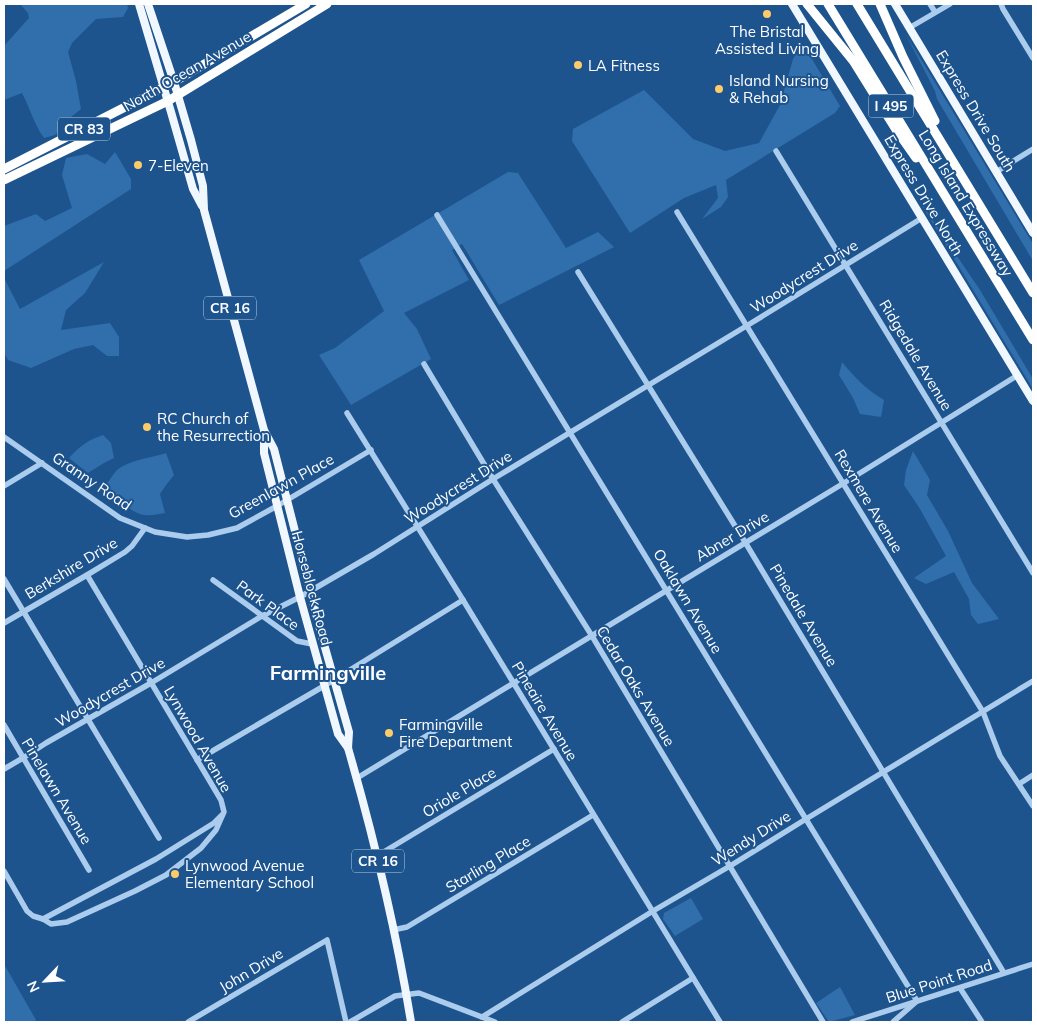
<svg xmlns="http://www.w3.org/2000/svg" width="1037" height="1026" viewBox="0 0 1037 1026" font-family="Mulish,sans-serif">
	<rect width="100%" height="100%" fill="#1d548e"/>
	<g fill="#306eac">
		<path d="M20 4H127L128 8 123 17 96 19 72 43 68 52 76 81 81 109 71 117 55 135 44 138C34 124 30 108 22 93L4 100V46L29 18 28 13Z"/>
		<path d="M905 33 1033 244V261L937 99 935 91Z"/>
		<path d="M803 44 840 106 835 113 726 180 728 197 721 207 702 219 718 198 716 185 684 198 630 233 572 141 573 129 644 90 693 139 725 151 759 143 780 105 793 59Z"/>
		<path d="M115 152 131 179V189L4 271V226L36 214 45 221 72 208 62 175 66 158 87 154 105 164Z"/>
		<path d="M508 172 518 173 566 248 598 232 614 247 499 305 462 244 452 250 469 280 404 313 417 329 431 359 351 405 319 355 335 348 384 311 359 260Z"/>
		<path d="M915 194 980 290 1033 379V389Z"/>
		<path d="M104 262 85 293 66 310 61 330 110 323 119 337V356H107L93 345 74 349 31 368 8 360 4 352V278L20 309Z"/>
		<path d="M842 362C854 377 867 390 884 400L881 417 860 414 853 398 839 375Z"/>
		<path d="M103 435 111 443 114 458 104 463 88 473 69 458C80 446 88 440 103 435Z"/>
		<path d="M913 451 930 480 927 495 948 531 972 583 999 619 978 624 971 615 969 599 954 572 926 584 914 578 946 556 920 509 904 485 906 470Z"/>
		<path d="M166 453 174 475 166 485 160 494 165 513C158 514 151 516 144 515 133 514 113 496 104 488 108 482 112 476 116 471 128 460 151 458 166 453Z"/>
		<path d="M691 898 703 919 675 936 663 919 664 913Z"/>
		<path d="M4 964 36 1020 34 1022H4Z"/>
		<path d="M840 987 855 1015 829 1022 816 1003Z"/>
	</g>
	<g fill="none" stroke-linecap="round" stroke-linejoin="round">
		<g stroke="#abcced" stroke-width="5.5">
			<path d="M930 4 935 12"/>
			<path d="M1001 4 1003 9 1033 58"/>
			<path d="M909 28 950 4"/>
			<path d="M776 151 1033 573"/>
			<path d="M996 172 1033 149"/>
			<path d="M677 212 983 712 1000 756 1033 806"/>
			<path d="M437 215 917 1001 893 1022"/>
			<path d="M578 272 745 542 1004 973"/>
			<path d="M424 364 493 479 592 636 823 1022"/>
			<path d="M347 413 463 600 720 1022"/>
			<path d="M4 437 120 518 155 532 187 537 208 535 237 528 277 506 371 450"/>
			<path d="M4 486 42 463"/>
			<path d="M4 579 159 838"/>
			<path d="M213 580 297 641 312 644"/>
			<path d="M4 623 87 575 125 552 132 546 145 528"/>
			<path d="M4 725 89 870"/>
			<path d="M197 760 324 686 463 600"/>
			<path d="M4 769 23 758 46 743 151 683 262 616 300 597 374 554 493 479 748 325 922 218"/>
			<path d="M357 778 844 483 1018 375"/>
			<path d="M1019 784 1033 775"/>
			<path d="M377 856 554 749"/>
			<path d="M4 871 27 911 33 916 43 919 51 924 67 922 135 891 166 875 201 848 216 830 224 812 221 800 87 575"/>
			<path d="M43 919 156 859 214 823 222 815"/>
			<path d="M393 930 407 927 593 815"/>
			<path d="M960 988 982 1022"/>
			<path d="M482 1017 653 911 730 866 806 819 1033 681"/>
			<path d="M188 1022 327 940 346 1022"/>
			<path d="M350 1022 395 996 419 993 495 1022"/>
			<path d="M622 1022 693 978"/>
			<path d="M852 1022 1033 964"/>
		</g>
		<g stroke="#f1f7ff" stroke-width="8">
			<path d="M139 4 171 112 193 189 202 206"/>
			<path d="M148 4 174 82 191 140 203 186 204 210 264 430 274 449 322 637 349 732 348 748C374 838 396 930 411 1022"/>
			<path d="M792 4 1033 401"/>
			<path d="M895 4 1033 233"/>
			<path d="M264 431V453L300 597 338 734 348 748"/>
		</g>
		<g stroke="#fff" stroke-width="9">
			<path d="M807 4 854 62 897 131 916 158"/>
			<path d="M828 4 1033 340"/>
			<path d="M857 4 1033 293"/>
			<path d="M880 4 903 57 935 121"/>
			<path d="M4 169 174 82 306 4"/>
			<path d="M4 180 168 101 327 4"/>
		</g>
	</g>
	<g fill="#fdcb69" stroke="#1d548e" stroke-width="2">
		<circle cx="767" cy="14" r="5"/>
		<circle cx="578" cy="65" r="5"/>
		<circle cx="719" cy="89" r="5"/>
		<circle cx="138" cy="165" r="5"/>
		<circle cx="147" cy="427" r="5"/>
		<circle cx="389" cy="733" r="5"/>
		<circle cx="175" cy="874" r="5"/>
	</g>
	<g text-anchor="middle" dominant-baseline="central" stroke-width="4" stroke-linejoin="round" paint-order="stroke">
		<g fill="#1d548e" stroke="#bcd" stroke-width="1">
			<rect x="868.5" y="94.5" width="45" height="23" rx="4"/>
			<rect x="58" y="117.5" width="52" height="23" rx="4"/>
			<rect x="204" y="296.5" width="52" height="23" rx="4"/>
			<rect x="352" y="849.5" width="52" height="23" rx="4"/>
		</g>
		<g font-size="14" font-weight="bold" fill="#fff">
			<text x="891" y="106">I 495</text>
			<text x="84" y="129">CR 83</text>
			<text x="230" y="308">CR 16</text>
			<text x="378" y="861">CR 16</text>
		</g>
		<g font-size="15" fill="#fff" stroke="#1d548e" text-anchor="start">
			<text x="767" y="31" text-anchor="middle">The Bristal<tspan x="767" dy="17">Assisted Living</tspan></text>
			<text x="588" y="65">LA Fitness</text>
			<text x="729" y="80">Island Nursing<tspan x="729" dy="17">&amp; Rehab</tspan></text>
			<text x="148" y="165">7-Eleven</text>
			<text x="157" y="418">RC Church of<tspan x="157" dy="17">the Resurrection</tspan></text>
			<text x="399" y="724">Farmingville<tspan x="399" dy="17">Fire Department</tspan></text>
			<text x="185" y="865">Lynwood Avenue<tspan x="185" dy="17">Elementary School</tspan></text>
		</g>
		<g font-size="15" fill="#fff" stroke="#1d548e">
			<text transform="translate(187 71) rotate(-30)">North Ocean Avenue</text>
			<text transform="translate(976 111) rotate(59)">Express Drive South</text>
			<text transform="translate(924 195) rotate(59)">Express Drive North</text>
			<text transform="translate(966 203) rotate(59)">Long Island Expressway</text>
			<text transform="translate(804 276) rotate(-32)">Woodycrest Drive</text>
			<text transform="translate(916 355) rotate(59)">Ridgedale Avenue</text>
			<text transform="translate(92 481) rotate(34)">Granny Road</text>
			<text transform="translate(281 486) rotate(-29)">Greenlawn Place</text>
			<text transform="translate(458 487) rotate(-32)">Woodycrest Drive</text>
			<text transform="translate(869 501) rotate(59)">Rexmere Avenue</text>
			<text transform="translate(732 536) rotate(-31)">Abner Drive</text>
			<text transform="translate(71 568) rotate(-31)">Berkshire Drive</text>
			<text transform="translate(312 588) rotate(75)">Horseblock Road</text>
			<text transform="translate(688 601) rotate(59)">Oaklawn Avenue</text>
			<text transform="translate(268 605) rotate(36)">Park Place</text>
			<text transform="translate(804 615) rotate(59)">Pinedale Avenue</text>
			<text transform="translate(636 686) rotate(59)">Cedar Oaks Avenue</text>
			<text transform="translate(110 692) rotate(-30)">Woodycrest Drive</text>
			<text transform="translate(545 711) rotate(59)">Pineaire Avenue</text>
			<text transform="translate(198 739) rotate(60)">Lynwood Avenue</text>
			<text transform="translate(57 791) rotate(59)">Pinelawn Avenue</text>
			<text transform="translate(459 792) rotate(-31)">Oriole Place</text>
			<text transform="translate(751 838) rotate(-32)">Wendy Drive</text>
			<text transform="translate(488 864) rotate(-31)">Starling Place</text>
			<text transform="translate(251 970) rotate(-31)">John Drive</text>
			<text transform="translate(939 981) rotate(-18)">Blue Point Road</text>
		</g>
		<g font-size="20" font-weight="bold" fill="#fff" stroke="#1d548e">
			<text x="328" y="672">Farmingville</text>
		</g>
	</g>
	<rect width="1037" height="1026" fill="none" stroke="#ffffff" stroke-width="10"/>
	<g transform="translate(45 981) rotate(245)" stroke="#1d548e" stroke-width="4" paint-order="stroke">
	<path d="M0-4L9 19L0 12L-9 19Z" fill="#ffffff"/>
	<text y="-8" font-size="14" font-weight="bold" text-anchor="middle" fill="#ffffff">N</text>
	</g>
</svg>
